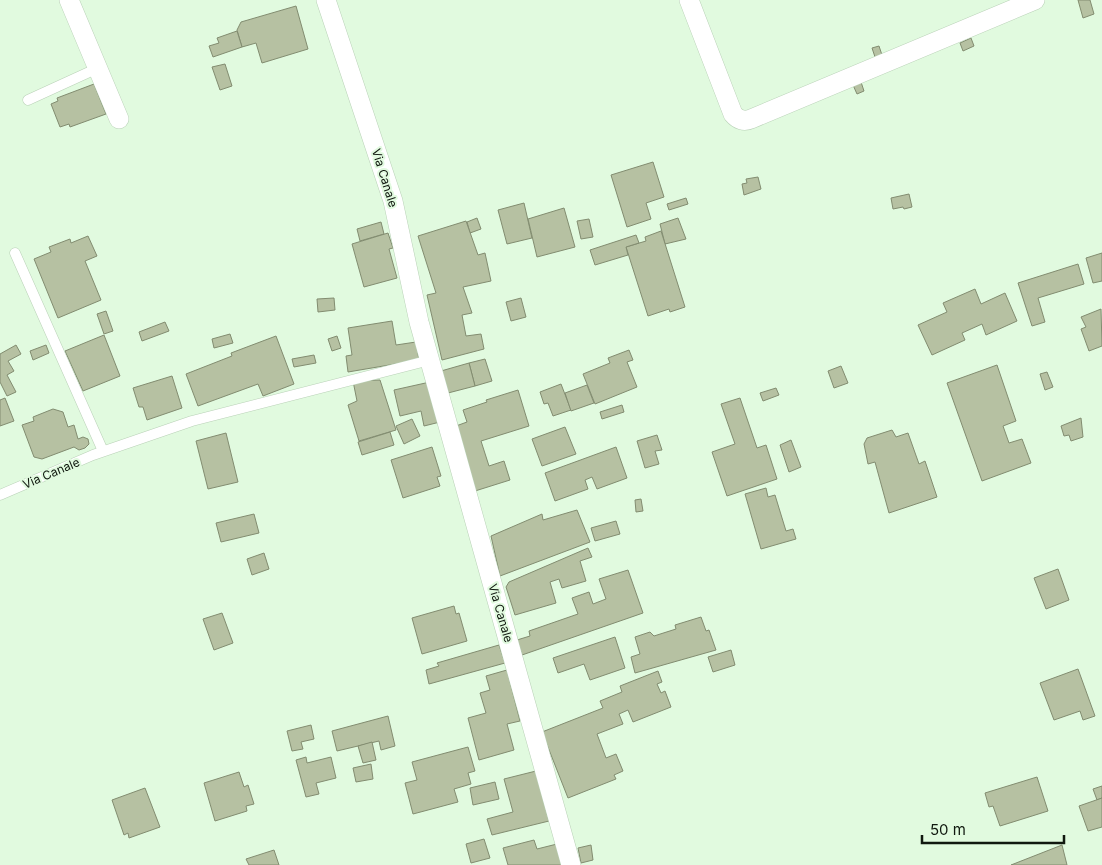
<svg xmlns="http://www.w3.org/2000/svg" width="1102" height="865" viewBox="0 0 1102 865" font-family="Inter,sans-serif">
	<rect width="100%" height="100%" fill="#e1fadf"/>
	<g fill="#b6c1a2" stroke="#828c70">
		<path d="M1078 0H1090L1094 14 1083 18Z"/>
		<path d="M296 6 308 49 262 63 256 43 242 47 237 30 241 22Z"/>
		<path d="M237 31 242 47 213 57 209 46 219 43 217 38Z"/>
		<path d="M971 38 974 46 963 51 960 43Z"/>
		<path d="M879 46 883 58 876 60 872 48Z"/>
		<path d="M225 64 232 86 220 90 212 67Z"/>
		<path d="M861 82 864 91 857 94 853 85Z"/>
		<path d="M94 84 106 114 70 127 69 124 60 127 51 104 58 101 57 98Z"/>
		<path d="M653 162 664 197 646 203 651 219 627 227 611 175Z"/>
		<path d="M758 177 761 189 744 195 742 184 747 183 746 179Z"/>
		<path d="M909 194 912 207 904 209 903 207 893 209 891 198Z"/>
		<path d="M686 198 688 204 669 210 667 204Z"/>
		<path d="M524 203 532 238 507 244 498 210Z"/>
		<path d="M564 208 575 247 537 257 528 219Z"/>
		<path d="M477 218 481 229 470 233 467 222Z"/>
		<path d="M678 218 686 239 665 244 660 224Z"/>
		<path d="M589 219 593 237 581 239 577 221Z"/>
		<path d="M466 221 478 255 485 253 491 281 463 287 472 313 462 315 466 336 481 334 484 349 442 360 427 295 436 293 418 236Z"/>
		<path d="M381 222 384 234 360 241 357 229Z"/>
		<path d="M661 231 685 307 670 312 669 309 648 316 626 247 646 241 645 237Z"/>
		<path d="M388 233 393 248 389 249 397 278 364 287 352 244Z"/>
		<path d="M636 235 639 243 626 247 628 255 595 265 590 250Z"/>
		<path d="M88 236 97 256 85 261 101 300 58 318 34 259 51 252 49 247 70 239 71 243Z"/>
		<path d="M1102 253V281L1093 283 1086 258Z"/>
		<path d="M1078 264 1084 284 1038 298 1045 322 1032 326 1018 283Z"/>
		<path d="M975 289 981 304 1005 293 1017 321 986 335 982 324 962 333 965 340 932 355 918 325 947 312 943 303Z"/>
		<path d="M334 298 335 310 318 312 317 299Z"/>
		<path d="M521 298 526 317 511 321 506 302Z"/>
		<path d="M1101 309 1102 346 1089 351 1081 329 1086 327 1081 317Z"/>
		<path d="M106 311 113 331 104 334 97 314Z"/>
		<path d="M392 321 396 345 416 342 419 360 348 372 346 356 352 355 348 328Z"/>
		<path d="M165 322 169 331 142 341 139 332Z"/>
		<path d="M230 334 233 343 214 348 212 339Z"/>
		<path d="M104 335 120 376 83 391 65 351Z"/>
		<path d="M276 336 294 384 263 396 258 384 198 406 186 374 232 356 231 353Z"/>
		<path d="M337 336 341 348 332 351 328 339Z"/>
		<path d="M16 345 21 354 8 361 14 371 7 375 16 392 7 396 0 382V354Z"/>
		<path d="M46 345 49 353 33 360 30 351Z"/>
		<path d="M629 350 633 360 627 362 637 387 595 404 583 374 610 363 608 358Z"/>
		<path d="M314 355 316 363 294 367 292 359Z"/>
		<path d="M485 359 492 381 475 386 469 363Z"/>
		<path d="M469 363 475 386 448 393 441 371Z"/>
		<path d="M997 365 1016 421 1003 426 1009 443 1022 439 1031 463 982 481 947 383Z"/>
		<path d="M841 366 848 383 834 388 828 371Z"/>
		<path d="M1047 372 1053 387 1045 390 1040 374Z"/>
		<path d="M172 376 182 408 147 420 143 407H139L133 388Z"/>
		<path d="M380 380 396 430 359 441 348 405 357 401 353 381Z"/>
		<path d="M430 382 440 422 424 426 421 411 400 416 394 390Z"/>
		<path d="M561 384 571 410 553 416 548 403 544 404 540 392Z"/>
		<path d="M587 385 594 403 571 411 565 393Z"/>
		<path d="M776 388 779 395 763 401 760 393Z"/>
		<path d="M518 390 529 426 481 441 489 466 504 461 510 480 475 491 456 426 467 422 463 410 487 402 486 400Z"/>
		<path d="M5 398 14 421 0 426V400Z"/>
		<path d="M740 398 757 448 766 445 777 479 727 496 712 452 735 444 721 404Z"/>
		<path d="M622 405 624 412 602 419 600 412Z"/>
		<path d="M53 409 63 412 68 427 74 425 78 439 83 437 88 439 89 444 85 448 79 450 74 447 42 459 34 457 22 425 34 421 33 417Z"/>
		<path d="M1081 418 1083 437 1071 441 1069 435 1064 436 1061 426Z"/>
		<path d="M412 419 420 436 404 444 396 426Z"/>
		<path d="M565 427 576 454 542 466 532 439Z"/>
		<path d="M892 430 896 437 908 433 919 464 925 461 937 497 889 513 875 462 868 464 864 444 867 438Z"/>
		<path d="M390 432 394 445 362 455 358 442Z"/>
		<path d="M226 433 238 482 208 489 196 441Z"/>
		<path d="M657 435 662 450 655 451 659 464 645 468 637 441Z"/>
		<path d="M791 440 801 467 789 472 780 445Z"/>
		<path d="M432 447 441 476 437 477 440 486 403 498 391 460Z"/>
		<path d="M616 447 627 478 597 489 592 477 585 480 588 489 555 501 545 473Z"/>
		<path d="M766 488 768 497 775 495 786 531 793 529 796 539 761 549 745 494Z"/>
		<path d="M641 499 643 511 636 512 635 500Z"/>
		<path d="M577 510 590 542 500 576 491 536 542 514 543 520Z"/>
		<path d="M254 514 259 533 221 542 216 523Z"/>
		<path d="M616 521 620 534 595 541 591 528Z"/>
		<path d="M588 548 592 557 580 561 586 581 562 588 559 579 550 582 556 603 515 615 506 587 509 582Z"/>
		<path d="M264 553 269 569 252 575 247 559Z"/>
		<path d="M1058 569 1069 600 1046 609 1034 578Z"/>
		<path d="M628 570 643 613 522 655 517 640 530 636 529 631 578 614 572 598 589 592 593 604 606 599 599 579Z"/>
		<path d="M454 606 456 614 459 613 467 641 422 654 412 618Z"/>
		<path d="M222 613 233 643 214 650 203 619Z"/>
		<path d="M701 617 706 631 709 630 716 650 635 673 631 657 640 654 635 637 650 632 654 636 676 629 675 625Z"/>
		<path d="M615 637 625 668 590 680 584 664 558 673 553 658Z"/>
		<path d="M499 645 505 663 429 684 426 670 439 666 437 663Z"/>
		<path d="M731 650 735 665 713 672 708 657Z"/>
		<path d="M1078 669 1095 716 1083 720 1080 711 1054 720 1040 683Z"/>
		<path d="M507 670 520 721 507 724 514 750 479 760 468 718 486 713 480 693 490 690 486 676Z"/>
		<path d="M658 671 662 682 657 684 661 693 665 691 671 707 633 722 628 710 619 714 623 724 597 734 606 758 616 754 623 771 614 775 616 779 568 798 542 732 603 708 600 701 622 692 620 686Z"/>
		<path d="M388 716 395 746 381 750 379 741 337 751 332 731Z"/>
		<path d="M311 725 314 739 301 742 303 749 292 751 287 731Z"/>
		<path d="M372 742 376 760 363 763 358 746Z"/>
		<path d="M468 747 475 771 468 773 471 784 454 789 458 802 413 814 405 783 417 780 412 762Z"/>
		<path d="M306 757 307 763 331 757 336 778 316 783 319 794 306 797 296 760Z"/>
		<path d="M371 764 373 779 356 782 353 768Z"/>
		<path d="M536 771 549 821 492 835 487 819 513 812 504 779Z"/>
		<path d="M239 772 244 787 248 785 254 804 246 806 247 811 215 821 204 783Z"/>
		<path d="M1037 777 1048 811 1000 826 993 806 989 807 985 793Z"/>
		<path d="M495 782 499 799 473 805 470 788Z"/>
		<path d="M1102 786V798L1097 800 1093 789Z"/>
		<path d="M145 788 160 827 129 838 128 833 124 835 112 800Z"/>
		<path d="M1102 798V827L1088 831 1079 806Z"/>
		<path d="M484 839 490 858 471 863 466 844Z"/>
		<path d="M534 840 537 849 557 844 563 865H508L503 848Z"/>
		<path d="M591 845 593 860 581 863 578 848Z"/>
		<path d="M1062 845 1067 865H1011Z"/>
		<path d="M274 850 279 865H249L246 859Z"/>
	</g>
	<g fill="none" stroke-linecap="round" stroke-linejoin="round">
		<defs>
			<g id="lane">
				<path d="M28 100 98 68"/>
				<path d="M15 253 103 451"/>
				<path d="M0 495 93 455 192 421 430 360"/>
			</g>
			<g id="street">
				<path d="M69 0 119 119"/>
				<path d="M326 0 393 201 419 322 571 865"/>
				<path d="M689 0 733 114C738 120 744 122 751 119L1035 0"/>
			</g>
		</defs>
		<use href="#lane" stroke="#b9d1b7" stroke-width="11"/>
		<use href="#street" stroke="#b9d1b7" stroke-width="20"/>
		<use href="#lane" stroke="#fff" stroke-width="10"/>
		<use href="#street" stroke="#fff" stroke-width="19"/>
	</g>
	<g text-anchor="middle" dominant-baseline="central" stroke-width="4" stroke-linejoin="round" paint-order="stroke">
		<g font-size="12" fill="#10180f" stroke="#e1fadf">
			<text transform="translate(385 178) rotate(73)">Via Canale</text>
			<text transform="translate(51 473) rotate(-23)">Via Canale</text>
			<text transform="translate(501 613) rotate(74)">Via Canale</text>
		</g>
	</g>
	<path d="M922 835v8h142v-8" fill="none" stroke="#10180f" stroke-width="2.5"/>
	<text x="930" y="835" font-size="15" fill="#10180f" stroke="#e1fadf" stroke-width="4" paint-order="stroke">50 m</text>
</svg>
